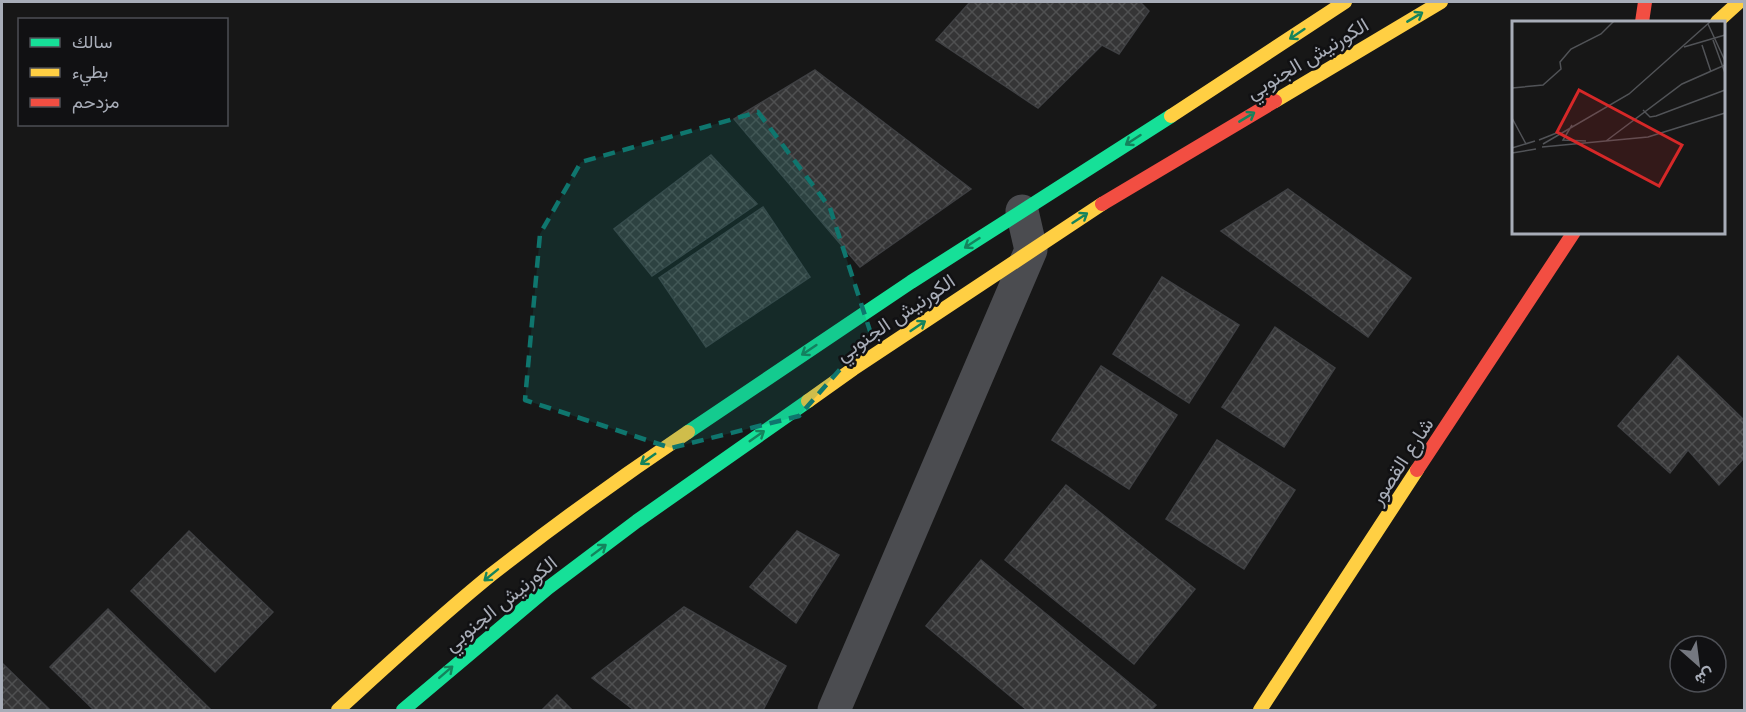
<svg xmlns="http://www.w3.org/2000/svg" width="1746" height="712" viewBox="0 0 1746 712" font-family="Quicksand,Vazirmatn,sans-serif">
	<defs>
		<pattern id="building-cross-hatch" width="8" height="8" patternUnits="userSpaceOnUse" patternTransform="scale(1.5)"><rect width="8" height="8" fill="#353536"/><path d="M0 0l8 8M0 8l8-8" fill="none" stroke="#4f5051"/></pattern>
	</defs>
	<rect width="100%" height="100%" fill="#171717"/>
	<g fill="url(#building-cross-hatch)" stroke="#3f4043" stroke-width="1.5">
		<path d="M970 2H1140L1149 11 1119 54 1102 45 1038 108 936 40Z"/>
		<path d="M815 70 971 189 860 267 734 119Z"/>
		<path d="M711 155 757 204 652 276 614 229Z"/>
		<path d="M1288 189 1411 278 1368 337 1221 231Z"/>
		<path d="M763 207 810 277 706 347 659 278Z"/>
		<path d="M1162 277 1239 325 1189 403 1113 354Z"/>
		<path d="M1275 327 1335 368 1284 447 1222 407Z"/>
		<path d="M1678 356 1744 420V458L1719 485 1688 450 1670 473 1618 426Z"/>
		<path d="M1101 366 1177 415 1129 489 1052 440Z"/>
		<path d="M1217 440 1295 490 1244 569 1166 519Z"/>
		<path d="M1066 485 1195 589 1134 664 1005 560Z"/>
		<path d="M189 531 273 612 215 672 131 591Z"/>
		<path d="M797 531 839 555 796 623 750 587Z"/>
		<path d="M981 560 1156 705 1151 710H1027L926 626Z"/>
		<path d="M684 607 786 666 763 710H634L592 678Z"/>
		<path d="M108 609 211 710H94L50 667Z"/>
		<path d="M2 663 50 710H2Z"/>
		<path d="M557 695 572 710H542Z"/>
	</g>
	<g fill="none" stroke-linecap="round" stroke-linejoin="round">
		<path stroke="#4b4c50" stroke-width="33" d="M834 710 1031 250 1022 211"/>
		<g stroke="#16e098" stroke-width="14">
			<path d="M688 432 911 282 1171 116"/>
			<path d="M403 710 548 588 637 521 808 401"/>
		</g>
		<g stroke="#ffcf43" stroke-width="14">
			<path d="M1717 22 1739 2"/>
			<path d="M1275 101 1441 2"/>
			<path d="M1171 116 1345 2"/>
			<path d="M808 401 853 369 1102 204"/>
			<path d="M338 710C388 664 439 617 492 574 556 524 621 477 688 432"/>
			<path d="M1260 710 1417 470"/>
		</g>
		<g stroke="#f24e42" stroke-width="14">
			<path d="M1642 22 1645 2"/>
			<path d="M1102 204 1275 101"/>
			<path d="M1417 470 1574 232"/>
		</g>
	</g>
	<defs><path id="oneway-shaft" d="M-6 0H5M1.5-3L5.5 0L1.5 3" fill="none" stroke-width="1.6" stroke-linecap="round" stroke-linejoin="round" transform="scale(1.5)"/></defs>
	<g stroke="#14835c">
		<use href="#oneway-shaft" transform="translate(1415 17) rotate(-31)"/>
		<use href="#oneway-shaft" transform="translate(1297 34) rotate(146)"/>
		<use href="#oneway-shaft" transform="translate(1247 117) rotate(-31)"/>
		<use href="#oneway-shaft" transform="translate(1133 140) rotate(147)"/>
		<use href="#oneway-shaft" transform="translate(1080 218) rotate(-33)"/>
		<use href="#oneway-shaft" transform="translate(972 243) rotate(147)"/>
		<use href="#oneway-shaft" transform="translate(918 326) rotate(-34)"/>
		<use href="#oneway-shaft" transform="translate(809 350) rotate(146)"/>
		<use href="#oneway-shaft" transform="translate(757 436) rotate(-35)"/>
		<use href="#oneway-shaft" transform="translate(648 459) rotate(145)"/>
		<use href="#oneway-shaft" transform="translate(599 550) rotate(-37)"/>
		<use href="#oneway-shaft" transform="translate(491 575) rotate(141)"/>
		<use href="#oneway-shaft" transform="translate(446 672) rotate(-41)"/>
	</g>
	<path fill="#0f766e" fill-opacity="0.2" stroke="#0f766e" stroke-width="4.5" stroke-dasharray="12 8" stroke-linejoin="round" d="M758 112 830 208 871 334 799 416 671 448 525 400 540 234 581 162Z"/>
	<g text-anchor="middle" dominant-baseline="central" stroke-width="5" stroke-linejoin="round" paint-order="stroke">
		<g font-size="20" fill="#a8adb8" stroke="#111113">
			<text transform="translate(1307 58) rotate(-31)">الكورنيش الجنوبي</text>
			<text transform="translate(895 317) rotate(-34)">الكورنيش الجنوبي</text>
			<text transform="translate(1401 461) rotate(-57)">شارع القصور</text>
			<text transform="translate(500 603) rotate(-39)">الكورنيش الجنوبي</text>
		</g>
	</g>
	<g transform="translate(1512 21)">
		<rect width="213" height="213" fill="#171717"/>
		<path fill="none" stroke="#515357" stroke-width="1.5" d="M196 3 213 40M201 19 213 52M190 24 199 51M172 26 213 14M0 67 31 64 49 48 48 41 59 28 89 13 102 0M131 89 138 96 144 95 213 69M0 97 14 123M60 104 51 119 74 120M27 119 47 111M94 120 170 63 213 44M31 123 117 73 199 0M30 126 136 116 213 92M0 127 23 120M0 132 24 128"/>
		<path fill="#d62828" fill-opacity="0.15" stroke="#d62828" stroke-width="3" d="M67 69 170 124 147 165 45 111Z"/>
		<rect width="213" height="213" fill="none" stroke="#a8adb8" stroke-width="3"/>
	</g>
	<rect width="1746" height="712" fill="none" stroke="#a8adb8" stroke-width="6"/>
	<rect x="18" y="18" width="210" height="108" fill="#111113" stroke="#4d4f55" stroke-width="1.5"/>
	<rect x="30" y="38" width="30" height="9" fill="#16e098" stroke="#4d4f55" stroke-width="1.5"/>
	<text x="72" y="48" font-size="18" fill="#a8adb8">سالك</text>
	<rect x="30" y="68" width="30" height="9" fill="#ffcf43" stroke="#4d4f55" stroke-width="1.5"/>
	<text x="72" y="78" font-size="18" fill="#a8adb8">بطيء</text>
	<rect x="30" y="98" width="30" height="9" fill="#f24e42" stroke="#4d4f55" stroke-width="1.5"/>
	<text x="72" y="108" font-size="18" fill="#a8adb8">مزدحم</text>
	<g transform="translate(1698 664) rotate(152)"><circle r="28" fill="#111113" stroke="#4d4f55" stroke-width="1.5"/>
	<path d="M0-4.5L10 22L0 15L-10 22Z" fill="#757880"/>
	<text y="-9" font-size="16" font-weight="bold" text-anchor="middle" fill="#a8adb8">ش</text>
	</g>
</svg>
